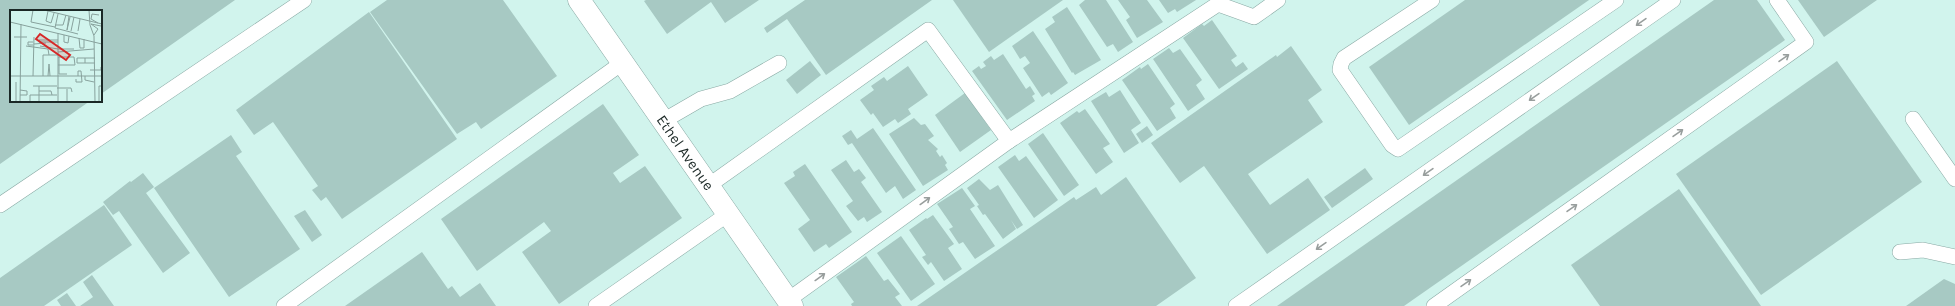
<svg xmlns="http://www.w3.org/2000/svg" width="1955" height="306" viewBox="0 0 1955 306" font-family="Karla,sans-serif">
	<rect width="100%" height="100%" fill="#d1f4ed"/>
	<g fill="#a7c9c3">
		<path d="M0 0H235L101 94V11H11V101H90L0 164Z"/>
		<path d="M387 0H503L557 76 481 129 476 122 457 134 370 12Z"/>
		<path d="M646 0H759L725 23 711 2 667 34 644 1Z"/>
		<path d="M805 0H932L826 75 787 19 767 33 764 28Z"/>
		<path d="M953 0H1063L989 52Z"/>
		<path d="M1085 0H1106L1133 42 1118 52 1113 44 1107 47 1079 5Z"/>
		<path d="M1118 0H1147L1163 22 1137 38 1126 20 1130 17Z"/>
		<path d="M1159 0H1196L1177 12 1175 9 1168 13Z"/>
		<path d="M1465 0H1589L1409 125 1369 67Z"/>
		<path d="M1714 0H1757L1785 40 1404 306H1277Z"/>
		<path d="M1798 0H1877L1824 37Z"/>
		<path d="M1067 7 1101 60 1075 75 1073 72 1072 73 1045 29 1055 22 1052 17Z"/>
		<path d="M369 12 457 139 342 219 326 197 321 201 312 190 318 186 273 122 254 135 236 110Z"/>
		<path d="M1212 20 1237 56 1231 60 1236 67 1243 62 1248 69 1219 89 1183 38 1202 24 1204 26Z"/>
		<path d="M1033 31 1068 83 1051 95 1049 92 1042 97 1023 68 1030 63 1025 56 1020 59 1012 46Z"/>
		<path d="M1291 46 1322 90 1308 100 1323 122 1248 174 1270 205 1308 178 1330 210 1267 254 1204 166 1180 183 1151 143 1276 55 1277 57Z"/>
		<path d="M1169 48 1173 53 1180 49 1202 80 1196 85 1205 99 1188 111 1153 59Z"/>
		<path d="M1003 54 1026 89 1030 86 1035 94 1032 96 1035 101 1007 120 972 71 979 66 981 69 986 66 983 62 991 56 994 60Z"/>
		<path d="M810 61 821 75 797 94 786 80Z"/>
		<path d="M1837 61 1922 182 1761 295 1676 174Z"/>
		<path d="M1148 64 1175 104 1170 108 1176 118 1157 131 1122 80 1140 67 1141 69Z"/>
		<path d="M908 66 928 95 908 109 911 114 898 123 895 119 883 127 873 113 871 115 860 100 874 90 871 86 884 77 887 81Z"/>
		<path d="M1120 90 1141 123 1131 130 1139 143 1124 153 1091 101 1106 92 1109 97Z"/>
		<path d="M965 93 991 130 960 152 935 115Z"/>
		<path d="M603 104 639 155 613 173 620 183 645 166 682 218 559 304 522 252 551 231 544 222 477 271 441 219Z"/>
		<path d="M1085 109 1110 144 1103 148 1113 162 1096 174 1060 123 1077 111 1079 113Z"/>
		<path d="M914 118 921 125 925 124 934 136 928 140 938 149 936 151 940 157 942 155 947 163 945 165 948 170 923 186 889 134Z"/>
		<path d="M1147 126 1153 135 1142 143 1136 134Z"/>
		<path d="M873 128 916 190 903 199 895 186 886 193 852 143 848 145 842 136 851 130 857 139Z"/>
		<path d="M1043 133 1079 185 1064 196 1028 144Z"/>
		<path d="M231 135 242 152 236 156 300 249 229 297 154 188Z"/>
		<path d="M1015 155 1019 161 1026 156 1058 200 1034 218 998 167Z"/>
		<path d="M846 160 854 172 859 169 866 178 861 182 882 212 867 222 864 217 858 221 846 206 853 201 831 170Z"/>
		<path d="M805 164 852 232 829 248 826 244 814 252 798 229 810 220 784 183 795 176 793 172Z"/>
		<path d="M1365 168 1373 179 1332 208 1324 197Z"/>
		<path d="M143 173 154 187 146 193 190 253 163 273 119 211 113 215 103 202 130 181 131 182Z"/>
		<path d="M1126 177 1196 278 1156 306H917L1074 197 1076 200 1096 187 1101 195Z"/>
		<path d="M979 179 990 190 998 185 1023 225 1017 229 1011 220 1016 229 1003 239 985 214 983 215 977 206 979 205 967 188Z"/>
		<path d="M962 188 975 206 970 209 995 246 975 259 963 242 959 244 949 229 953 227 937 204Z"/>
		<path d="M1679 189 1761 306H1600L1571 265Z"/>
		<path d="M104 205 132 245 44 306H0V278Z"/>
		<path d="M305 210 322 235 312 242 294 216Z"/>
		<path d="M933 215 954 244 948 248 962 269 944 281 931 262 928 265 922 257 926 255 909 230 926 218 927 219Z"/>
		<path d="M901 236 935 284 911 301 877 253Z"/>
		<path d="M422 252 448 289 452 286 460 297 480 283 496 306H345Z"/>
		<path d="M866 256 884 281 888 279 900 294 895 297 902 306H852L851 304 854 302 836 277Z"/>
		<path d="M92 275 114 306H80L93 297 83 282Z"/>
		<path d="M1944 279 1955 284V306H1906Z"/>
		<path d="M67 293 76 306H61L57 300Z"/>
	</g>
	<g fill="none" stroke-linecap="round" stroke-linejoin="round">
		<defs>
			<g id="lane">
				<path d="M1432 0 1344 58 1341 64 1340 70 1392 145 1398 149 1616 0"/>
				<path d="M1913 119 1955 179"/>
				<path d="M663 121 701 99 730 91 779 63"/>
				<path d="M708 186 928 30 1009 141 1218 4 1254 17 1278 0"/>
				<path d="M0 205 304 0"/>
				<path d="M1900 252 1923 250 1955 257"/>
				<path d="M788 300 1009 141"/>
				<path d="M284 306 622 63"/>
				<path d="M596 306 728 214"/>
				<path d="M1236 306 1673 0"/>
				<path d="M1434 306 1806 42 1777 0"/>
			</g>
			<g id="street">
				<path id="s1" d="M579 0 792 306"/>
			</g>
		</defs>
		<use href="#lane" stroke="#89a9a4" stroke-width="16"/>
		<use href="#street" stroke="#89a9a4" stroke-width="23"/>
		<use href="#lane" stroke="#fff" stroke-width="15"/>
		<use href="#street" stroke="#fff" stroke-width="22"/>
	</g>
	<defs><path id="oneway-shaft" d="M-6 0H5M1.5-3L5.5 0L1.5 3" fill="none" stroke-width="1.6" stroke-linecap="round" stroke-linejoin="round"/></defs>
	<g stroke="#989e9d">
		<use href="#oneway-shaft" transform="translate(1641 22) rotate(145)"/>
		<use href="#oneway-shaft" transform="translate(1784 58) rotate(-35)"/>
		<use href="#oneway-shaft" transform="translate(1534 97) rotate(145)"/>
		<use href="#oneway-shaft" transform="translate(1678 133) rotate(-35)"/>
		<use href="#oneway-shaft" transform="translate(1428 172) rotate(145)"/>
		<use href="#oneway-shaft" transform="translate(925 201) rotate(-36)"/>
		<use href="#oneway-shaft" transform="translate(1572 208) rotate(-35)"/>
		<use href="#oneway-shaft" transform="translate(1321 246) rotate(145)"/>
		<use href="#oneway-shaft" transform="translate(820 277) rotate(-36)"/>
		<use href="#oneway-shaft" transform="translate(1466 283) rotate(-35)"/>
	</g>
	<g text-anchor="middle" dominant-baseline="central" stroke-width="3" stroke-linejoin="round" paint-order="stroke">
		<g font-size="15" fill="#1b2826" stroke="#fff">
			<text stroke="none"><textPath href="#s1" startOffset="186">Ethel Avenue</textPath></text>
		</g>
	</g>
	<g transform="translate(10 10)">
		<rect width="92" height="92" fill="#d1f4ed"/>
		<path fill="none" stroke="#88a29d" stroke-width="1" d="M23 0 21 12 45 17M34 0 92 14M79 0 80 15 84 26 85 92M38 1 36 11 41 13 44 3M48 4 45 18 68 24M59 6 57 20 60 7M0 12 92 34M88 13 81 9 82 4 89 5M45 15H53L56 5M61 21 64 7M68 21 70 9M54 25V32L58 33 59 26M84 25 88 19 81 14 91 16M4 27H17M69 28 70 38H74V29M48 30H29V32H48M23 32H18V35H23M24 34 36 33M16 36 38 39 39 45M30 36 48 39M48 39H64M48 42 84 39M49 47V64H57M75 48V53H85M75 53H67V48H85M48 55H65L64 47H48M80 60H91V57M0 66H92M23 66 24 27M33 66V45H48M38 66 39 54 40 66M75 66V70L84 72M66 69V72H72L71 61H68V66M6 72V92M0 76V91M23 76H47M47 78H61L62 82M29 81H41L42 85M10 85H17V81L10 80M10 92 11 14M20 92V85H47M29 92V76M48 92V23M57 92V79M89 92V76H92"/>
		<path fill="#d62828" fill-opacity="0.15" stroke="#d62828" stroke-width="2" d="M30 24 60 45 56 50 26 29Z"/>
		<rect width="92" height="92" fill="none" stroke="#1b2826" stroke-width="2"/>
	</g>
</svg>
